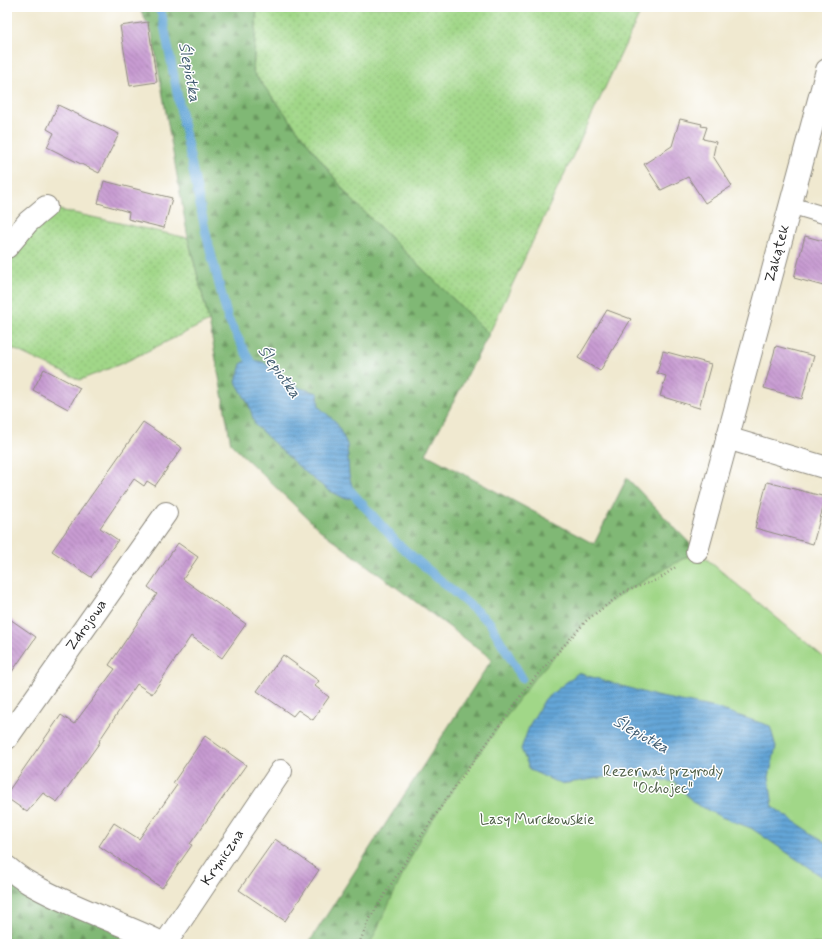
<svg xmlns="http://www.w3.org/2000/svg" width="834" height="951" viewBox="0 0 834 951" font-family="Mynerve,sans-serif">
	<defs>
		<pattern id="grass-dots" width="8" height="8" patternUnits="userSpaceOnUse"><rect width="8" height="8" fill="#a1d788"/><path d="M2 2h.1M6 6h.1" fill="none" stroke="#8bb976" stroke-width="1.8" stroke-linecap="round"/></pattern>
		<pattern id="forest-firs" width="22" height="20" patternUnits="userSpaceOnUse"><rect width="22" height="20" fill="#80b874"/><path d="M5 1l3.5 6h-7zM16 11l3.5 6h-7z" fill="#69965f"/></pattern>
		<pattern id="water-rules" width="6" height="5" patternUnits="userSpaceOnUse"><rect width="6" height="5" fill="#63a5d7"/><path d="M0 2.5h6" fill="none" stroke="#5287af"/></pattern>
		<pattern id="building-back-hatch" width="6" height="6" patternUnits="userSpaceOnUse"><rect width="6" height="6" fill="#c89bd2"/><path d="M-1 5l2 2M0 0l6 6M5-1l2 2" fill="none" stroke="#a37fab"/></pattern>
	</defs>
	<rect width="100%" height="100%" fill="#fff"/>
	<filter id="ink" filterUnits="userSpaceOnUse"><feTurbulence type="fractalNoise" baseFrequency=".025" numOctaves="2"/><feDisplacementMap in="SourceGraphic" scale="8" xChannelSelector="R" yChannelSelector="G"/><feConvolveMatrix kernelMatrix="1 2 1 2 8 2 1 2 1" color-interpolation-filters="sRGB"/></filter>
	<filter id="wash" filterUnits="userSpaceOnUse"><feTurbulence type="fractalNoise" baseFrequency=".012" numOctaves="4" result="noise"/><feDisplacementMap in="SourceGraphic" scale="16" xChannelSelector="R" yChannelSelector="G"/><feGaussianBlur stdDeviation="0.9" result="paint"/><feColorMatrix in="noise" values="0 0 0 0 0 0 0 0 0 0 0 0 0 0 0 0 0 1.4 0 .05"/><feComposite in="paint" operator="in"/></filter>
	<g filter="url(#wash)">
		<rect width="100%" height="100%" fill="#f0e9d0"/>
		<g fill="url(#grass-dots)" stroke="#66815a">
			<path d="M257 7H643L489 334 350 198 253 72Z"/>
			<path d="M46 207 188 238 209 321 123 363 80 380 7 346V247Z"/>
		</g>
		<g fill="url(#forest-firs)" stroke="#567250">
			<path d="M139 7H257L253 72 350 198 489 334 426 454 594 544 627 478 697 551 624 592 588 620 533 680 827 944H308L492 659 321 531 231 444 209 321 188 238 152 33Z"/>
			<path d="M7 867 164 944H7Z"/>
		</g>
		<path fill="#a1d788" stroke="#66815a" d="M697 551 827 660V944H370L420 838 449 795 533 680 587 620 624 592Z"/>
		<g fill="url(#water-rules)" stroke="#476881">
			<path d="M249 359 263 362 300 388 318 393 319 407 336 422 347 444 349 475 355 497 346 499 328 490 311 477 296 464 255 425 249 405 236 382 241 364Z"/>
			<path d="M578 673 656 696 716 708 770 726 776 747 769 777 773 807 827 843V880L751 828 721 817 694 803 675 782 625 774 561 784 530 770 521 749 530 724 545 699Z"/>
		</g>
		<g fill="none" stroke-linecap="round" stroke-linejoin="round">
			<g stroke="#63a5d7" stroke-width="9">
				<path d="M158 7 162 15 180 108 206 234 228 319 249 359 256 368"/>
				<path d="M348 488 398 544 490 623 522 678"/>
			</g>
		</g>
		<g id="blocks">
			<g fill="url(#building-back-hatch)">
				<path d="M148 22 157 82 130 86 120 26Z"/>
				<path d="M58 105 119 134 99 173 47 147 54 133 47 129Z"/>
				<path d="M680 119 702 124 701 126 707 127 703 139 716 142 713 156 732 186 705 203 688 177 661 190 644 164 672 146Z"/>
				<path d="M104 181 172 198 164 228 128 219 129 212 98 203Z"/>
				<path d="M805 236 827 242V287L794 278Z"/>
				<path d="M607 310 631 319 600 371 578 358Z"/>
				<path d="M776 346 814 356 802 399 764 388Z"/>
				<path d="M663 351 711 364 699 408 660 396 666 376 657 373Z"/>
				<path d="M44 369 80 388 68 409 33 390Z"/>
				<path d="M143 422 182 448 155 486 147 481 144 486 134 479 100 528 118 540 91 577 52 551Z"/>
				<path d="M767 482 826 497 813 544 755 528Z"/>
				<path d="M178 543 198 557 183 579 246 624 222 658 191 636 152 694 137 684 99 741 100 742 57 802 43 793 27 812 7 798V793L61 715 74 724 115 669 109 665 157 594 148 587Z"/>
				<path d="M7 617 36 637 7 679Z"/>
				<path d="M283 655 319 681 315 686 329 697 313 720 298 710 293 716 257 691Z"/>
				<path d="M205 736 246 765 190 844 192 845 162 888 99 846 114 823 139 839 177 785 173 783Z"/>
				<path d="M275 839 319 870 285 921 239 890Z"/>
			</g>
		</g>
	</g>
	<g filter="url(#ink)">
		<use href="#blocks" fill-opacity="0" stroke="#8e8a7e" stroke-width="1"/>
		<g fill="none" stroke-linecap="round" stroke-linejoin="round">
			<defs>
				<path id="lane" d="M790 205 827 216"/>
				<g id="street">
					<path d="M7 247 28 222 46 207"/>
					<path d="M727 438 827 468"/>
					<path id="s1" d="M697 551 827 70"/>
					<path id="s2" d="M7 738 166 513"/>
					<path d="M7 867C14 873 22 879 29 883 72 908 120 922 164 944"/>
					<path id="s3" d="M165 944 281 771"/>
				</g>
			</defs>
			<use href="#lane" stroke="#8e8a7e" stroke-width="18"/>
			<use href="#street" stroke="#8e8a7e" stroke-width="24"/>
			<path stroke="#8e8a7e" stroke-width="2.5" stroke-dasharray="1 3" stroke-linecap="butt" d="M359 944 369 920 420 838 449 795 533 680 587 620 624 592 659 579 677 566"/>
			<use href="#lane" stroke="#fff" stroke-width="16"/>
			<use href="#street" stroke="#fff" stroke-width="22"/>
		</g>
	</g>
	<g text-anchor="middle" dominant-baseline="central" stroke-width="3" stroke-linejoin="round" paint-order="stroke">
		<g font-size="15" fill="#2b2b2b" stroke="#fff">
			<text stroke="none"><textPath href="#s1" startOffset="308">Zakątek</textPath></text>
			<text stroke="none"><textPath href="#s2" startOffset="138">Zdrojowa</textPath></text>
			<text stroke="none"><textPath href="#s3" startOffset="104">Kryniczna</textPath></text>
		</g>
		<g font-size="15" fill="#4e5f47" stroke="#fff">
			<text x="663" y="772">Rezerwat przyrody<tspan x="663" dy="17">"Ochojec"</tspan></text>
			<text x="537" y="820">Lasy Murckowskie</text>
		</g>
		<g font-size="16" font-style="italic" fill="#415c70" stroke="#fff">
			<text transform="translate(189 72) rotate(79)">Ślepiotka</text>
			<text transform="translate(279 372) rotate(54)">Ślepiotka</text>
			<text transform="translate(641 735) rotate(29)">Ślepiotka</text>
		</g>
	</g>
	<rect width="834" height="951" fill="none" stroke="#fff" stroke-width="24"/>
</svg>
